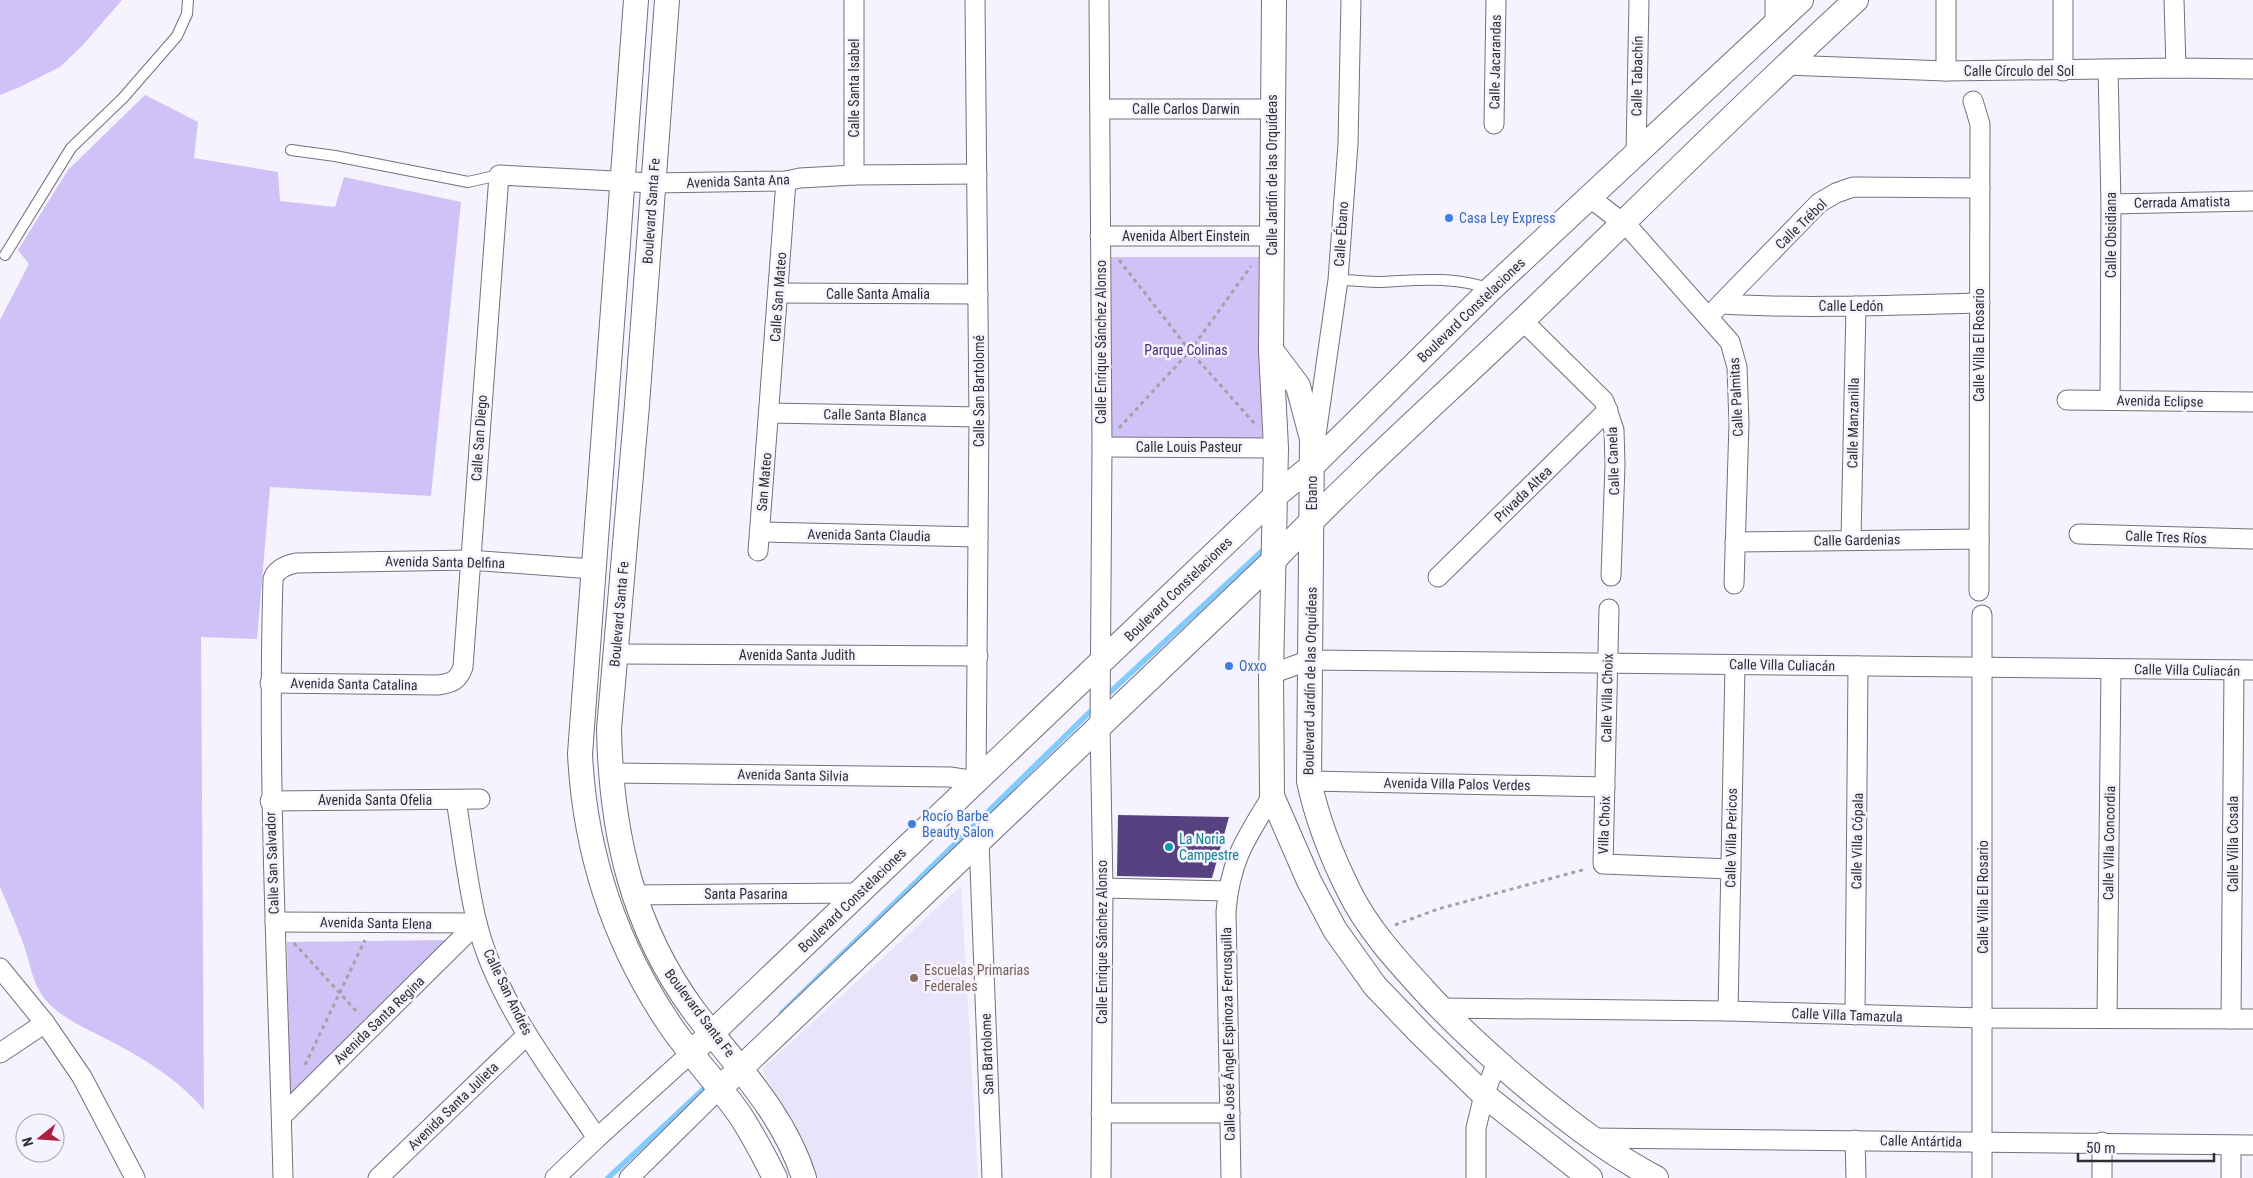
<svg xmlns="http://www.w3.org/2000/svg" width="2253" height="1178" viewBox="0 0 2253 1178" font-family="'Roboto Condensed',sans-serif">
	<rect width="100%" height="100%" fill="#f5f3fd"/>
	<path fill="#eae4fb" d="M961 886 978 1178H818L762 1069Z"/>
	<g fill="#d0c2f6">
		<path d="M0 0H122L82 46 60 67 20 87 0 95Z"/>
		<path d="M145 95 198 122 194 158 278 172 280 201 335 207 344 177 461 202 431 496 270 487 257 639 201 637 204 1110C181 1082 148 1061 116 1044 91 1030 53 1017 39 990 31 976 29 958 23 943 16 924 8 905 0 887V320L29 264 18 250 68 170Z"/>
		<path d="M1109 257H1261L1262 444 1112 446Z"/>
		<path d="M449 940 290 1098 287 942Z"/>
	</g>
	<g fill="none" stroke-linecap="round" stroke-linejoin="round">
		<g stroke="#82cbff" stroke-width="5.5">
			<path d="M1105 697 1262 551"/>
			<path d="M782 1013 1095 707"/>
			<path d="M608 1178 709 1084"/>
		</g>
	</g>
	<path fill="#574181" d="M1118 815 1229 817 1212 878 1117 876Z"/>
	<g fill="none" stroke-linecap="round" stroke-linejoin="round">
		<defs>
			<g id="service">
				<path d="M291 150 335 156 468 182 499 175"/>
				<path d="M5 255 71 148 123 98 177 36 187 14 188 0"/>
				<path d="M1338 280C1352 280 1367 282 1381 282 1419 280 1454 276 1490 289"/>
			</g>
			<g id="minor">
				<path d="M1099 0 1102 447 1100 726 1103 888 1101 1178"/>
				<path d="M2063 0V71"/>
				<path d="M2174 0 2176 68"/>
				<path d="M1775 25V0"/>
				<path d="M1785 65 1946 71 2176 68 2253 69"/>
				<path d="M2108 69 2111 204 2110 400"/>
				<path d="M1946 71V0"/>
				<path d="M1973 101 1980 124 1979 591"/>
				<path d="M1100 109H1273"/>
				<path d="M1494 124 1496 0"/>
				<path d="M1636 153 1639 0"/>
				<path d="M854 175V0"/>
				<path d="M1588 198C1602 204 1610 216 1624 222L1730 342 1737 367 1739 423 1734 584"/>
				<path d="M2111 204 2253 201"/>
				<path d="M1100 236H1272"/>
				<path d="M778 293 978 294"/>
				<path d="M1722 304C1807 309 1894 305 1980 303"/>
				<path d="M1708 317 1819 203 1836 193 1853 187 1980 188"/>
				<path d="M1522 320 1604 401 1614 430 1615 465 1611 576"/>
				<path d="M2067 400 2253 402"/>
				<path d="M770 413 979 417"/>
				<path d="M1315 442 1338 280 1348 144 1351 0"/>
				<path d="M1102 447 1276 448"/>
				<path d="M760 532 978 537"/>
				<path d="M2079 534 2253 539"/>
				<path d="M1851 540 1856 306"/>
				<path d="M1735 542 1979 539"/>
				<path d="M758 551 786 181"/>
				<path d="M1438 577 1608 410"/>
				<path d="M1609 609 1603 864 1731 869"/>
				<path d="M616 654 978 656"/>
				<path d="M1271 674 1310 660 2253 670"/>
				<path d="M270 683 438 685C452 683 458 681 463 667L499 175 653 183 786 181 800 178 854 175 977 174"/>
				<path d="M610 773 950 777 976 781 979 417 975 0"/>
				<path d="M1309 781 1605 787"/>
				<path d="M456 800C463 841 467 883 477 923 496 1001 553 1072 597 1138"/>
				<path d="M270 801 480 799"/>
				<path d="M979 841 992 1178"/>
				<path d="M1103 888 1227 891"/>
				<path d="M633 895 859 893"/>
				<path d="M275 922 477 923"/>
				<path d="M0 968 45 1023 82 1077 135 1178"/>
				<path d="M1441 1008 1728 1011 1983 1018 2253 1019"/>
				<path d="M1728 1011 1735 665"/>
				<path d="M1855 1015 1858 666"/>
				<path d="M2107 1018 2111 669"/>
				<path d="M2231 1019 2234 670"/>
				<path d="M0 1053 45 1023"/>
				<path d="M1101 1113H1230"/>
				<path d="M282 1116 477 923"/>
				<path d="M1590 1138 2253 1145"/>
				<path d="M1855 1140 1856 1178"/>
				<path d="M283 1178C278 978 267 779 273 579 276 569 287 565 296 563L469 560 593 569"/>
				<path d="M378 1178 527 1035"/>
				<path d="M555 1178 597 1138 691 1053"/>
				<path d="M629 1178 719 1089"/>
				<path d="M1231 1178 1226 912C1230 860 1246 838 1272 796"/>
				<path d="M1476 1178V1128L1484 1095 1497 1062"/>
				<path d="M1982 1178V615"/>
				<path d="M2102 1178V1142"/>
				<path d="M2231 1178V1145"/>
			</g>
			<g id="tertiary">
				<path d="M636 0 580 754C585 855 615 945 672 1028 693 1058 719 1085 740 1115 753 1135 764 1156 775 1178"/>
				<path d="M667 0 637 405 609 729C611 832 632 927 694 1011 734 1063 784 1113 804 1178"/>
				<path d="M1274 0 1271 350 1276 448 1271 674 1272 796 1309 881 1335 930 1375 986 1421 1034 1484 1095 1590 1178"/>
				<path d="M1271 350 1298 386 1312 439 1309 781C1317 819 1332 857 1349 891 1369 932 1402 966 1432 999 1464 1033 1499 1064 1535 1094 1574 1126 1611 1154 1656 1178"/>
				<path d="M691 1053 1275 496 1312 466 1491 289 1801 0"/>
				<path d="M719 1089 1273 561C1352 477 1438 401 1522 321 1633 214 1742 105 1856 0"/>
			</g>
		</defs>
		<use href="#service" stroke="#74707e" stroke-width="12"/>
		<use href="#minor" stroke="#74707e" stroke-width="21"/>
		<use href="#tertiary" stroke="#74707e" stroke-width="26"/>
		<g stroke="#a3a1a9" stroke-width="3" stroke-dasharray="4 4" stroke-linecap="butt">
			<path d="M1119 260 1190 351 1254 423"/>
			<path d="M1119 428 1190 351 1251 266"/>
			<path d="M1395 925 1438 909 1586 869"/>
			<path d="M294 943 359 1014"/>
			<path d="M305 1065 365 940"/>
		</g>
		<use href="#service" stroke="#fff" stroke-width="10"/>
		<use href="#minor" stroke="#fff" stroke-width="19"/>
		<use href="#tertiary" stroke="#fff" stroke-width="24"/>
	</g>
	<g fill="#3f7fe0" stroke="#f5f3fd" stroke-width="2">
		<circle cx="1449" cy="218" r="5"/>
		<circle cx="1229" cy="666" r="5"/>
		<circle cx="912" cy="824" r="5"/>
	</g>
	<circle fill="#0f9aa8" stroke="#f5f3fd" stroke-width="2" cx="1169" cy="847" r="5"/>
	<circle fill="#8d6e63" stroke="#f5f3fd" stroke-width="2" cx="914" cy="978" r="5"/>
	<g text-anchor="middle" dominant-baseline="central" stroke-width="5" stroke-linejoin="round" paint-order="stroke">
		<g font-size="14" fill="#302e34" stroke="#f5f3fd">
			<text transform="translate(1495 62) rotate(-89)">Calle Jacarandas</text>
			<text x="2019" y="71">Calle Círculo del Sol</text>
			<text transform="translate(1637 76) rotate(-89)">Calle Tabachín</text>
			<text transform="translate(854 88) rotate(-90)">Calle Santa Isabel</text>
			<text x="1186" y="109">Calle Carlos Darwin</text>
			<text transform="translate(1272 175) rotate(-90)">Calle Jardín de las Orquídeas</text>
			<text transform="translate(738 181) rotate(-2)">Avenida Santa Ana</text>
			<text transform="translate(2182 202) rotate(-1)">Cerrada Amatista</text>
			<text transform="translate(651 211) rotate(-86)">Boulevard Santa Fe</text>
			<text transform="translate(1801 224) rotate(-44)">Calle Trébol</text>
			<text transform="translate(1341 234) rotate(-86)">Calle Ébano</text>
			<text transform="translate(2111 235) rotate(-90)">Calle Obsidiana</text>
			<text x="1186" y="236">Avenida Albert Einstein</text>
			<text x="878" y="294">Calle Santa Amalia</text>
			<text transform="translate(778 297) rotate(-86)">Calle San Mateo</text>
			<text x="1851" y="306">Calle Ledón</text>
			<text transform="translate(1471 310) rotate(-44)">Boulevard Constelaciones</text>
			<text transform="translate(1101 342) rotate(-90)">Calle Enrique Sánchez Alonso</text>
			<text transform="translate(1979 345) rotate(-90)">Calle Villa El Rosario</text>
			<text transform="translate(979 391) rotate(-90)">Calle San Bartolomé</text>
			<text transform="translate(1736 397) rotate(-93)">Calle Palmitas</text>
			<text transform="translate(2160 401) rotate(1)">Avenida Eclipse</text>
			<text transform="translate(875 415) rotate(1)">Calle Santa Blanca</text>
			<text transform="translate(1853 423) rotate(-89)">Calle Manzanilla</text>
			<text transform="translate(479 438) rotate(-86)">Calle San Diego</text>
			<text x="1189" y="447">Calle Louis Pasteur</text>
			<text transform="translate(1613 461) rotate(-92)">Calle Canela</text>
			<text transform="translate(764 482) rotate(-85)">San Mateo</text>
			<text transform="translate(1312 493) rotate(-90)">Ebano</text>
			<text transform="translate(1523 494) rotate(-44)">Privada Altea</text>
			<text transform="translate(869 535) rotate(1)">Avenida Santa Claudia</text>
			<text transform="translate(2166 537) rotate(2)">Calle Tres Ríos</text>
			<text transform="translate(1857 540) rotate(-1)">Calle Gardenias</text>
			<text transform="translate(445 562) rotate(1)">Avenida Santa Delfina</text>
			<text transform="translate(1178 589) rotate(-44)">Boulevard Constelaciones</text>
			<text transform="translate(619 614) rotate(-85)">Boulevard Santa Fe</text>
			<text x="797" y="655">Avenida Santa Judith</text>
			<text transform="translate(1782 665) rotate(1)">Calle Villa Culiacán</text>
			<text transform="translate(2187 670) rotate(1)">Calle Villa Culiacán</text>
			<text transform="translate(1310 681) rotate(-89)">Boulevard Jardín de las Orquídeas</text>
			<text transform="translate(354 684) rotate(1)">Avenida Santa Catalina</text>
			<text transform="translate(1607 698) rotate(-89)">Calle Villa Choix</text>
			<text transform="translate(793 775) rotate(1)">Avenida Santa Silvia</text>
			<text transform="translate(1457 784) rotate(1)">Avenida Villa Palos Verdes</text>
			<text x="375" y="800">Avenida Santa Ofelia</text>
			<text transform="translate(1604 825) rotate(-88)">Villa Choix</text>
			<text transform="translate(1731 838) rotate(-89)">Calle Villa Pericos</text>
			<text transform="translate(1857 841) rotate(-89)">Calle Villa Cópala</text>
			<text transform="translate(2109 843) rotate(-89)">Calle Villa Concordia</text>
			<text transform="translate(2233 844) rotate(-90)">Calle Villa Cosala</text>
			<text transform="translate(272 863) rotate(-92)">Calle San Salvador</text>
			<text x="746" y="894">Santa Pasarina</text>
			<text transform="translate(1983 897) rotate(-90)">Calle Villa El Rosario</text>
			<text transform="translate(852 900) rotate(-44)">Boulevard Constelaciones</text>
			<text transform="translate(376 923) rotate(1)">Avenida Santa Elena</text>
			<text transform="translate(1102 942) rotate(-90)">Calle Enrique Sánchez Alonso</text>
			<text transform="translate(508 992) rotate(64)">Calle San Andrés</text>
			<text transform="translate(700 1013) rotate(53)">Boulevard Santa Fe</text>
			<text transform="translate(1847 1015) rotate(2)">Calle Villa Tamazula</text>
			<text transform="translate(379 1020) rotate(-44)">Avenida Santa Regina</text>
			<text transform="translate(1228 1034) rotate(-91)">Calle José Ángel Espinoza Ferrusquilla</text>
			<text transform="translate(987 1054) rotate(-92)">San Bartolome</text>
			<text transform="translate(453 1106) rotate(-44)">Avenida Santa Julieta</text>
			<text transform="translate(1921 1141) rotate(1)">Calle Antártida</text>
		</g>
		<g font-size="14" fill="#366cbe" stroke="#f5f3fd" text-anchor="start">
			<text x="1459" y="218">Casa Ley Express</text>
			<text x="1239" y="666">Oxxo</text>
			<text x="922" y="816">Rocío Barbe<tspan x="922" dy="16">Beauty Salon</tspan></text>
		</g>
		<g font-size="14" fill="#4a2a7c" stroke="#f5f3fd">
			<text x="1186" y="350">Parque Colinas</text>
		</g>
		<g font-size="14" fill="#0d838f" stroke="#f5f3fd" text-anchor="start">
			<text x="1179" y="839">La Noria<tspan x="1179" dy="16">Campestre</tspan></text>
		</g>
		<g font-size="14" fill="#785e54" stroke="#f5f3fd" text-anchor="start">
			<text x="924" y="970">Escuelas Primarias<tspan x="924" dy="16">Federales</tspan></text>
		</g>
	</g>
	<g transform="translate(40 1138) rotate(253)"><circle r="24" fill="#f5f3fd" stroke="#a6a4ad"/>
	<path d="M0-4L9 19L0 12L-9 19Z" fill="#b01d42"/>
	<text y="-8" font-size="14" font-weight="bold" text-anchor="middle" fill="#302e34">N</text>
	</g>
	<path d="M2078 1153v8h136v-8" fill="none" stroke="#302e34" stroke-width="2.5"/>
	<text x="2086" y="1153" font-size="15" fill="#302e34" stroke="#f5f3fd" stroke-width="4" paint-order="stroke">50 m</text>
</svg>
